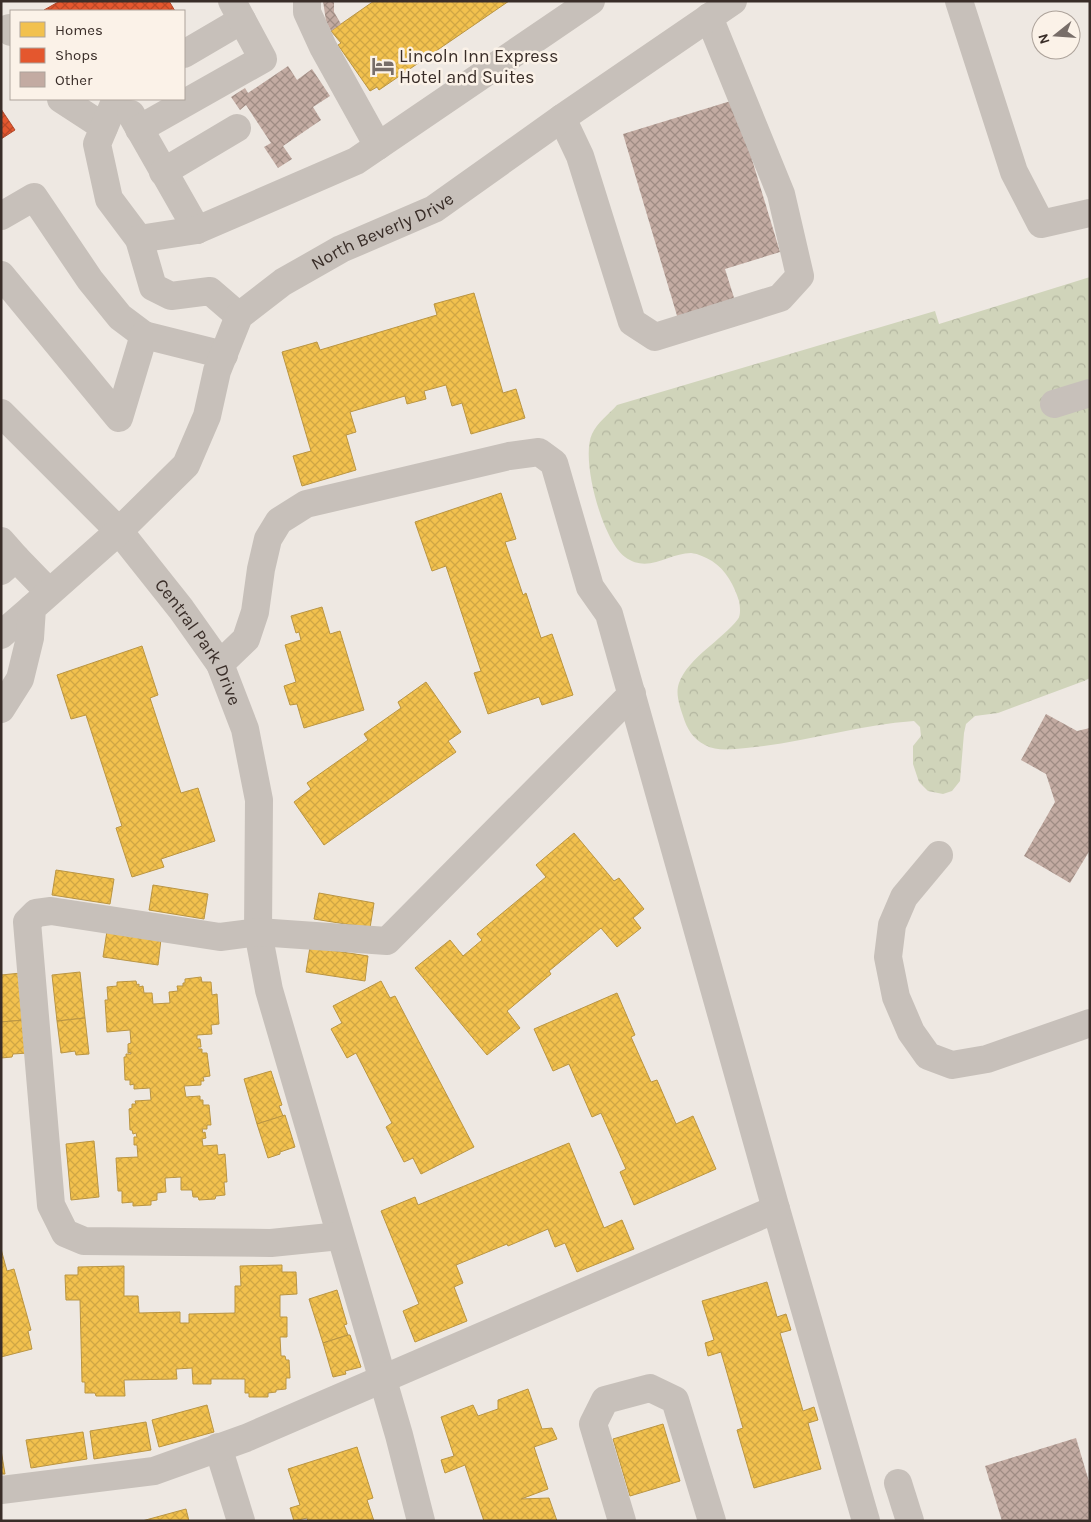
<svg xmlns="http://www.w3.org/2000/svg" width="1091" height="1522" viewBox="0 0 1091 1522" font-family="Karla,sans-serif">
	<defs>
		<pattern id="forest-crowns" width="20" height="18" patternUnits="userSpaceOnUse" patternTransform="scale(1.25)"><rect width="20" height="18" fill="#d0d4ba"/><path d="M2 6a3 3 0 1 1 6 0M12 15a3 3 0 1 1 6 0" fill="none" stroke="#b3b6a0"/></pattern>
		<pattern id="homes-cross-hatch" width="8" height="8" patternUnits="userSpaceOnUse" patternTransform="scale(1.25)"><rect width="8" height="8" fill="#f2c14e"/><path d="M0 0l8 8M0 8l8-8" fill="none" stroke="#d0a644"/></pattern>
		<pattern id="shops-cross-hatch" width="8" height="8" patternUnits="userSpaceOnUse" patternTransform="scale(1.25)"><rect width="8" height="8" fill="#e4572e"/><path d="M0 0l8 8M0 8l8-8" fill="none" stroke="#ba4827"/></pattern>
		<pattern id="building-cross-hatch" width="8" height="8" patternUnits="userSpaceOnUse" patternTransform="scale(1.25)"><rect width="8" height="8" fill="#c3aba2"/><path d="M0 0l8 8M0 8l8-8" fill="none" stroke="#9f8c84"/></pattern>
	</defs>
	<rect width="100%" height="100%" fill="#eee8e2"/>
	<path fill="url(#forest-crowns)" d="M1090 277V678L1084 681 998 713 975 716 966 724 964 733 960 781 952 791 943 794 928 791 919 782 913 764V746L921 736 920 727 914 721C858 725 803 743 746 748 732 749 718 752 705 745 693 739 687 729 683 716 680 706 675 694 679 683 688 658 722 640 738 619 741 615 740 606 739 601 734 585 726 570 712 561 705 557 699 554 691 553 669 553 648 574 625 557 603 541 580 460 592 434 597 423 609 414 617 405L935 311 939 324Z"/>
	<g fill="url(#homes-cross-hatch)" stroke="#ba9543">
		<path d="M374 1H509L379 90 377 87 370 91 338 45 341 43 331 31Z"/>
		<path d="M474 293 503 393 516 389 525 418 471 434 462 403 452 406 446 385 424 391 426 399 407 404 405 396 350 412 356 432 346 435 356 470 302 486 293 456 311 451 282 352 317 342 320 350 437 315 434 304Z"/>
		<path d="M501 493 516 539 505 542 523 595 526 593 541 638 552 634 573 695 542 705 539 697 488 714 474 673 481 671 446 566 432 571 415 522Z"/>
		<path d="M322 607 330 634 340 631 364 710 304 728 297 704 290 705 284 686 296 682 285 645 301 640 299 632 296 633 291 616Z"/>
		<path d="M142 646 158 695 150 698 181 793 198 788 215 841 161 859 164 867 132 877 116 828 122 826 86 715 71 719 57 675Z"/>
		<path d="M426 682 461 732 448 741 456 752 324 845 294 802 311 789 307 783 368 740 364 734 401 708 398 702Z"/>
		<path d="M574 833 614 881 619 878 644 909 633 918 641 928 617 947 601 928 549 971 551 974 507 1011 520 1028 487 1055 415 968 450 940 463 956 482 940 477 934 546 877 536 865Z"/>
		<path d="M56 870 114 879 110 904 52 895Z"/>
		<path d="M153 885 208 894 204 919 149 910Z"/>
		<path d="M319 893 374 903 370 928 314 919Z"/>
		<path d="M107 931 161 939 158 965 103 957Z"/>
		<path d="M310 947 368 956 365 981 306 972Z"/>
		<path d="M80 972 85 1018 57 1021 52 975Z"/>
		<path d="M21 973 23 1020 1 1022V975Z"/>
		<path d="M201 977 202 982H211L212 995 217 994 219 1024 211 1025 212 1034 197 1035V1039H200L201 1047H198V1049H202V1053H207L210 1076 203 1077 204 1081H201V1085L184 1086 186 1097 200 1096V1100H203V1105H209L211 1125H207V1129H202L203 1133 205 1132 206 1138 202 1139 203 1146 217 1145 218 1155 225 1154 227 1182H224L225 1195 216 1196 215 1199 199 1200 198 1197H193L192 1190H181V1177L165 1178 166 1192 157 1193V1200L151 1201V1205L133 1206V1202L122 1203V1191H118L116 1158 138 1157 137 1145H134V1137H137L136 1133 133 1134 132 1130H130L129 1109 132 1108V1104H136L135 1101 151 1100 150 1088 134 1089V1084L130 1085V1080H125L124 1057H126V1054H131V1052L128 1053V1044L131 1043 130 1030 107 1032 105 1000H108L107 987 117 986V982L136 981 137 985 139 984V987L143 986 144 993H152L153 1004 170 1003 169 992 178 991 177 986H183V983H185V979Z"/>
		<path d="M381 981 390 998 395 996 474 1147 421 1174 413 1158 404 1162 386 1127 392 1123 356 1053 347 1058 331 1029 342 1023 333 1006Z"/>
		<path d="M617 993 635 1035 631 1037 651 1082 657 1080 676 1124 693 1116 716 1169 634 1205 620 1172 626 1169 601 1113 592 1117 569 1064 553 1071 534 1029Z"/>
		<path d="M85 1018 89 1054 76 1055 75 1051 61 1053 57 1021Z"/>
		<path d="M25 1020 28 1053 13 1054 12 1057 1 1058V1022Z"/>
		<path d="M271 1071 282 1105 279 1106 283 1116 257 1124 244 1079Z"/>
		<path d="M285 1115 295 1147 280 1152V1154L268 1158 257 1124Z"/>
		<path d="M94 1141 99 1197 71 1200 66 1144Z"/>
		<path d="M569 1143 604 1228 622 1220 634 1249 577 1272 565 1243 555 1247 548 1229 508 1246 507 1244 456 1265 463 1283 454 1287 467 1321 415 1342 403 1311 419 1304 381 1211 415 1197 418 1205Z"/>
		<path d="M1 1249 7 1271 14 1269 31 1330 28 1331 32 1349 1 1357Z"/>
		<path d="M282 1265V1272H296L297 1294 280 1295V1317H287V1337H280L281 1356H285L286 1360H289L290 1378H286V1389L276 1390V1392L268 1393V1397H249V1393H245V1379H211V1384H193L192 1368 176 1369 177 1379 124 1380 125 1396H96L95 1393H85V1382H82L80 1300H66L65 1275H78V1267L124 1266V1296H138L139 1313 180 1312V1323H189V1314L235 1313V1286H241L240 1266Z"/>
		<path d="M767 1282 777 1317 786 1314 791 1330 780 1333 803 1411 814 1407 818 1420 808 1423 821 1469 754 1488 737 1430 743 1428 721 1352 708 1356 705 1343 714 1340 702 1301Z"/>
		<path d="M337 1290 347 1324 344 1325 348 1335 323 1343 309 1299Z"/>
		<path d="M348 1335H350L361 1367 345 1371 346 1374 333 1377 323 1343Z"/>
		<path d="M528 1389 542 1429 552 1428 557 1439 534 1447 548 1489 521 1499 549 1498 557 1521H484L465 1465 445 1473 441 1460 454 1456 441 1417 473 1405 478 1416 498 1409V1400Z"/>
		<path d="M207 1405 214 1432 159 1447 152 1420Z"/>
		<path d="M146 1422 151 1450 94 1459 90 1431Z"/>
		<path d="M663 1424 680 1481 630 1496 613 1439Z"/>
		<path d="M83 1432 87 1459 31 1468 26 1440Z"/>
		<path d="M357 1447 373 1498 367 1500 374 1521H308L307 1518 294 1521 290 1508 300 1505 288 1469Z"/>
		<path d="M1 1450 5 1474H1Z"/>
		<path d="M186 1509 189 1521H142Z"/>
	</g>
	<g fill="url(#shops-cross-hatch)" stroke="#b14a2c">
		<path d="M60 1H169L175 11H45L44 10Z"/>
		<path d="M1 109 15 130 1 139Z"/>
	</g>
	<g fill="url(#building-cross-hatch)">
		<path d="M323 1H334V12L341 24 331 31 326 21Z"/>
		<path d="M288 66 297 80 312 69 330 96 313 107 321 120 283 146 292 159 278 168 264 147 271 143 246 105 240 110 231 97 245 88 248 93Z"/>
		<path d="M734 100 780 252 725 269 735 301 678 319 623 134Z"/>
		<path d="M1046 714 1077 731 1090 728V850L1070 883 1024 856 1055 802 1046 774 1021 760Z"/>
		<path d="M1076 1438 1090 1485V1521H1002L985 1466Z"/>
	</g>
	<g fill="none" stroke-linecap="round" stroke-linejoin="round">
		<g stroke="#c7c0ba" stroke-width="28">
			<path d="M307 1V12L323 47 378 146"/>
			<path d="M959 1 1014 172 1041 224 1090 213"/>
			<path d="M9 28 11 32"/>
			<path d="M184 54 242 20 232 1"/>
			<path d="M61 99 104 127"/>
			<path d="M116 99 97 144 109 199 139 239 153 287 171 296 210 291 239 316"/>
			<path d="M131 114 197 230"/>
			<path d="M562 118 580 156 632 322 655 337 780 298 800 276 781 194 709 17"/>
			<path d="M139 129 263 59 242 20"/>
			<path d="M163 172 237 128"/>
			<path d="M1 216 34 197 90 280 120 317 144 335"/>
			<path d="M139 239 197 230 356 161 591 1"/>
			<path d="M1 275 119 418 144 335 224 355"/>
			<path d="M1054 404 1090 393"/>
			<path id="s1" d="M1 413 119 531 181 609 220 664 245 729 259 800 258 932 269 990 399 1435 421 1521"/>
			<path d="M1 541 16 558 1 571"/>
			<path d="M16 558 49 592"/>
			<path d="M1 635 32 608"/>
			<path d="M220 664 246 639 255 612 261 569 268 539 279 521 306 504 509 456 539 452 554 463 590 587 609 614 776 1209 866 1521"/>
			<path id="s2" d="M1 709 20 679 30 638 32 608 119 531 186 465 207 416 217 371 239 316 283 282 341 249 434 209 562 118 733 1"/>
			<path d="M939 855 904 897 892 925 888 957 896 997 911 1032 928 1056 952 1065 987 1059 1090 1023"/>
			<path d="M340 1236 271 1243 84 1241 65 1233 51 1205 27 922 36 913 51 911 220 937 258 932 387 941 632 694"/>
			<path d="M218 1447 241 1521"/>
			<path d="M898 1483 910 1521"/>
			<path d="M1 1490 154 1471 246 1438 776 1209"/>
			<path d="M622 1521 593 1424 605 1400 650 1388 675 1400 712 1521"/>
		</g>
	</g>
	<defs>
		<symbol id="hotel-bare" viewBox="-9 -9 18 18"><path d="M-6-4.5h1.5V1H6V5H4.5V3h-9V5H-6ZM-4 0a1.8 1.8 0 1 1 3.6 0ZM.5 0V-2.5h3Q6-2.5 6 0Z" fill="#786e69" stroke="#fbf2e8" stroke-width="2.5" paint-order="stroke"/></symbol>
	</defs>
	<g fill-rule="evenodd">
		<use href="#hotel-bare" x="367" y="50" width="32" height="32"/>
	</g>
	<g text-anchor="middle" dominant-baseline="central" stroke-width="5" stroke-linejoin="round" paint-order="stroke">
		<g font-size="18" fill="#392d28" stroke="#fbf2e8" text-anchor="start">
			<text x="399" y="56">Lincoln Inn Express<tspan x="399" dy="21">Hotel and Suites</tspan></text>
		</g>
		<g font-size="18" fill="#392d28" stroke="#fbf2e8">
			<text stroke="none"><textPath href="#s2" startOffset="644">North Beverly Drive</textPath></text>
			<text stroke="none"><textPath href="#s1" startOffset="304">Central Park Drive</textPath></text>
		</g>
	</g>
	<rect width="1091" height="1522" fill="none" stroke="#392d28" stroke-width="5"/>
	<rect x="10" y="10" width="175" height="90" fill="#fbf2e8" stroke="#ada39b"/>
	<rect x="20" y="22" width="25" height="15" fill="#f2c14e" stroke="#ada39b"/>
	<text x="55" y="35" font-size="15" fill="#392d28">Homes</text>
	<rect x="20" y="48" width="25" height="15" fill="#e4572e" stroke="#ada39b"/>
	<text x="55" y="60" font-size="15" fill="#392d28">Shops</text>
	<rect x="20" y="72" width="25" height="15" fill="#c3aba2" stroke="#ada39b"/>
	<text x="55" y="85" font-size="15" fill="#392d28">Other</text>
	<g transform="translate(1056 35) rotate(253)"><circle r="24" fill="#fbf2e8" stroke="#ada39b"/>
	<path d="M0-4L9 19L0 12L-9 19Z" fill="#786e69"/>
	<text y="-8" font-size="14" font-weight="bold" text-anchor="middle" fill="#392d28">N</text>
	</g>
</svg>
